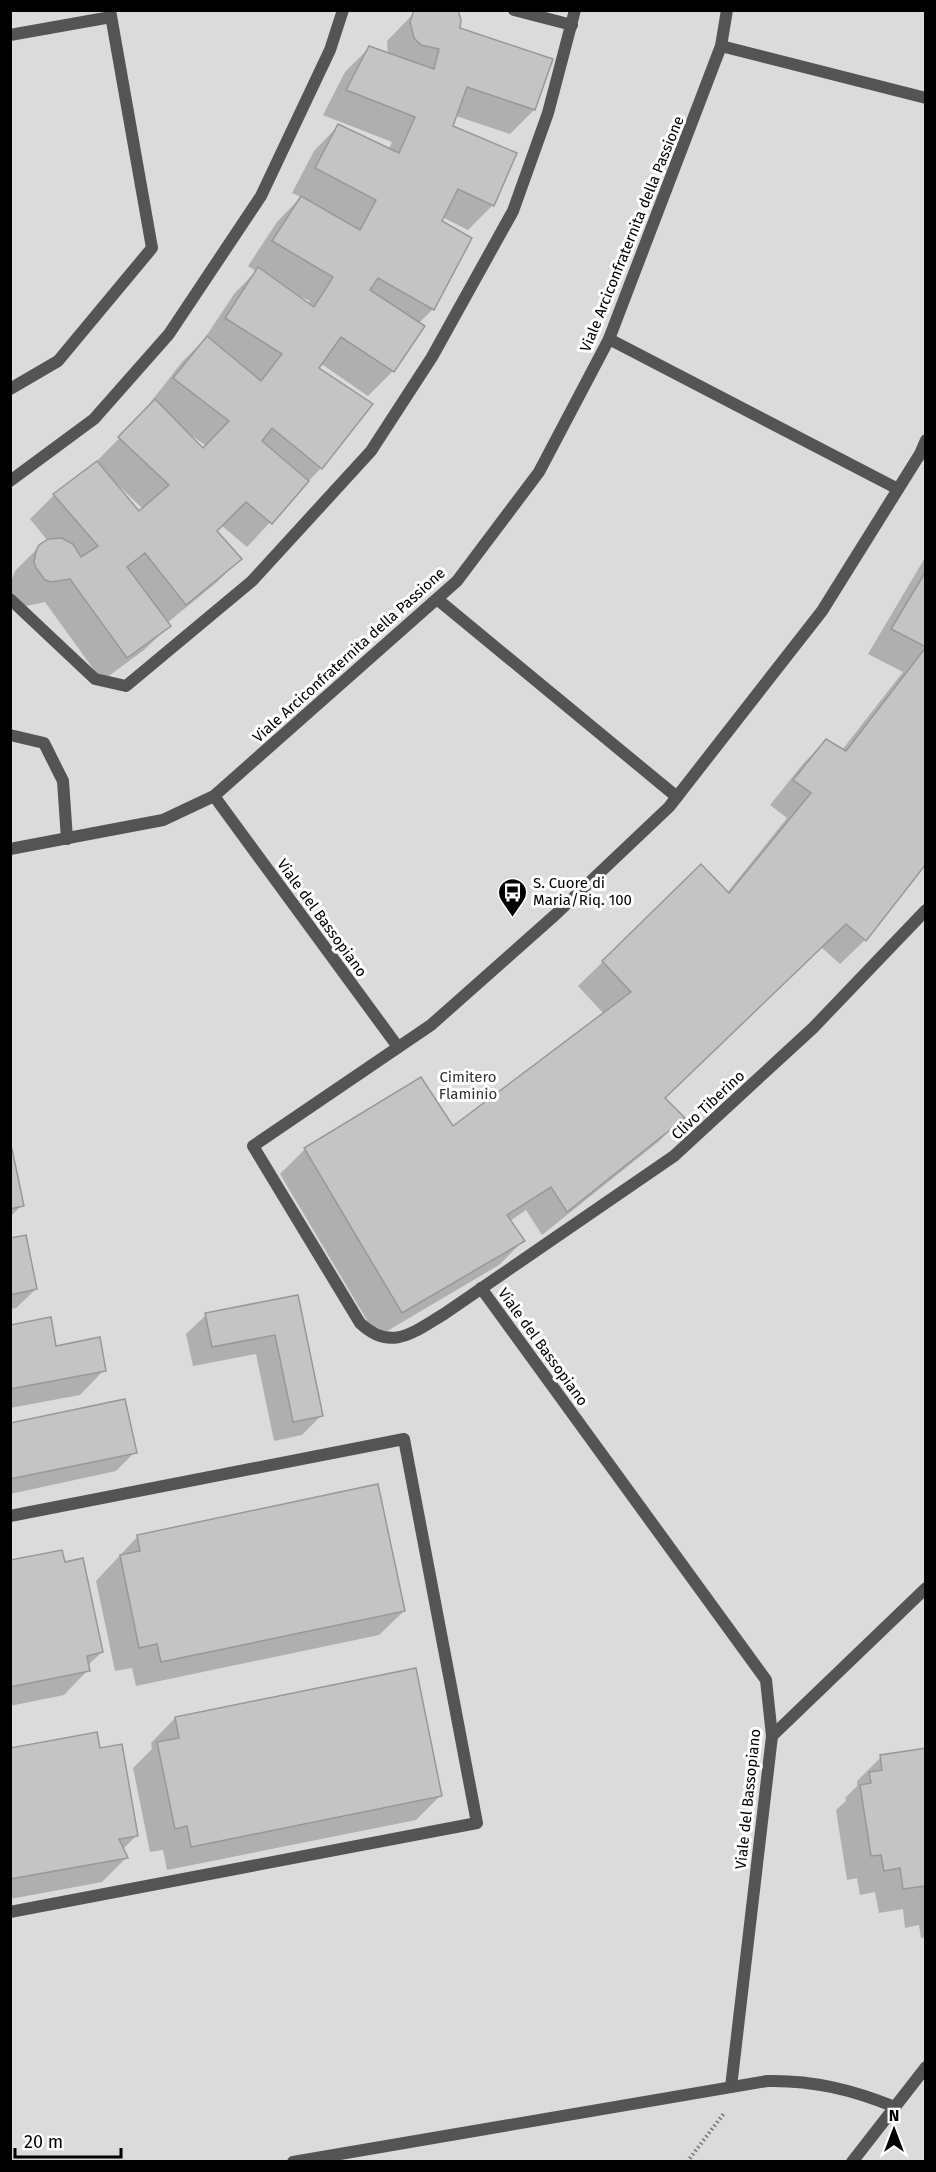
<svg xmlns="http://www.w3.org/2000/svg" width="936" height="2172" viewBox="0 0 936 2172" font-family="'Fira Sans',sans-serif">
	<rect width="100%" height="100%" fill="#fff"/>
	<rect fill="#dbdbdb" x="11" y="11" width="914" height="2150"/>
	<g fill="#0003" fill-rule="evenodd">
		<path d="M417 10 459 29 534 110 510 134 456 116 451 127 493 205 468 230 442 217 433 309 418 324 423 326 393 371 368 396 320 363 317 368 321 468 247 547 221 525 215 531 240 559 216 583 167 623 169 626 144 650 102 681 45 602 26 606 20 604 12 593 10 585 15 571 40 546 48 541 30 519 54 495 95 463 152 405 150 403 182 362 203 341 234 294 256 271 248 266 277 222 301 197 292 193 314 151 338 126 389 149 392 142 323 115 345 72 370 47 388 54 387 41ZM301 297 310 301 308 304 300 299ZM190 434 206 446 203 450 188 435ZM118 485 143 509 139 513 117 486Z"/>
		<path d="M926 556V861L865 940 840 964 821 947 663 1098 683 1118 658 1142 542 1235 526 1210 510 1221 523 1241 499 1265 377 1337 280 1174 305 1149 453 1128 604 1014 578 986 701 866 727 893 787 818 770 805 802 765 826 740 842 750 903 672 868 654Z"/>
		<path d="M10 1151 22 1205 10 1217Z"/>
		<path d="M10 1240 36 1289 16 1308 10 1309Z"/>
		<path d="M297 1296 321 1416 302 1435 274 1441 256 1354 193 1366 186 1334 206 1315Z"/>
		<path d="M10 1327 55 1348 104 1370 80 1395 10 1408Z"/>
		<path d="M10 1424 135 1452 116 1471 10 1494Z"/>
		<path d="M138 1536 404 1611 379 1635 136 1686 132 1668 115 1671 96 1581Z"/>
		<path d="M10 1562 63 1564 102 1652 87 1666 88 1670 64 1695 10 1706Z"/>
		<path d="M175 1718 441 1795 416 1820 167 1870 163 1850 150 1852 133 1768 152 1749 151 1743Z"/>
		<path d="M10 1750H99L137 1835 122 1850 126 1858 102 1882 10 1899Z"/>
		<path d="M926 1750V1937L921 1938 919 1925 905 1928 903 1909 879 1913 875 1892 860 1895 857 1878 847 1880 836 1810 846 1801 845 1798 857 1786V1781L881 1757Z"/>
	</g>
	<g fill="#c4c4c4" stroke="#989898" stroke-width="1.5">
		<path d="M414 10H458L461 20 460 28 553 59 535 110 467 87 453 126 517 153 494 206 458 189 442 221 472 238 434 310 378 278 370 290 425 326 394 372 341 337 319 368 373 404 322 469 272 428 262 441 309 481 272 524 246 502 217 531 242 559 186 605 145 553 127 567 171 626 127 658 70 579 51 582 45 580 36 568 34 562 36 551 39 545 48 539 62 538 67 541 73 544 81 557 98 546 53 494 97 461 139 511 169 485 118 437 155 399 203 448 229 421 173 378 207 336 261 381 282 354 225 318 258 267 314 307 333 277 272 241 301 196 360 230 376 200 315 168 338 124 399 153 415 117 346 90 369 46 434 69 439 49 421 45 414 38 410 22Z"/>
		<path d="M926 571V647L891 629Z"/>
		<path d="M926 647V864L866 941 846 924 665 1098 685 1118 567 1212 551 1187 507 1215 525 1241 402 1313 304 1148 421 1077 453 1126 631 992 602 961 701 864 729 893 811 793 793 780 826 739 846 751Z"/>
		<path d="M12 1149 24 1206 10 1209V1150Z"/>
		<path d="M26 1235 37 1289 10 1295V1238Z"/>
		<path d="M298 1295 323 1416 293 1422 275 1335 212 1347 205 1313Z"/>
		<path d="M51 1317 56 1346 100 1337 106 1371 10 1389V1325Z"/>
		<path d="M125 1399 137 1453 10 1479V1423Z"/>
		<path d="M378 1484 405 1611 161 1662 157 1644 139 1648 120 1555 140 1551 137 1535Z"/>
		<path d="M62 1550 65 1562 83 1558 103 1652 87 1656 90 1671 10 1687V1560Z"/>
		<path d="M416 1668 442 1796 191 1847 187 1826 175 1829 157 1742 179 1738 175 1717Z"/>
		<path d="M97 1732 100 1748 122 1744 138 1836 119 1839 128 1858 10 1879V1748Z"/>
		<path d="M926 1748V1886L903 1889 900 1868 884 1871 881 1855 871 1856 860 1785 871 1783 869 1772 882 1770 880 1755Z"/>
	</g>
	<g fill="none" stroke-linecap="round" stroke-linejoin="round">
		<path stroke="#767676" stroke-width="4" stroke-dasharray="1.5 3" stroke-linecap="butt" d="M687 2162 725 2112"/>
		<g stroke="#545454" stroke-width="12">
			<path d="M514 10 572 25"/>
			<path d="M10 35 111 17"/>
			<path d="M721 46 926 98"/>
			<path d="M609 339 898 489"/>
			<path d="M10 389 58 361 152 248 110 10"/>
			<path d="M926 440 920 454 822 611 669 807 555 915 431 1025 253 1146 360 1323C391 1353 415 1331 444 1314L674 1156 813 1028 926 910"/>
			<path d="M10 481 94 419 169 334 261 196 330 50 343 10"/>
			<path d="M10 599 95 679 126 686 252 581 371 451 432 357 513 211 548 113 575 10"/>
			<path d="M437 599 677 797"/>
			<path d="M10 735 44 743 63 781 67 839"/>
			<path d="M214 796 398 1047"/>
			<path d="M10 849 163 820 214 796 457 581 539 472 609 339 721 46 727 10"/>
			<path d="M481 1288 766 1680 772 1736 731 2087"/>
			<path d="M10 1516 404 1439 477 1823 10 1912"/>
			<path d="M772 1736 926 1588"/>
			<path d="M293 2162 767 2081C813 2080 853 2090 895 2107"/>
			<path d="M852 2162 926 2067"/>
		</g>
	</g>
	<defs>
		<symbol id="bus-pin" viewBox="-11 -11 22 30"><path d="M0 17L-7.5 6A9.5 9.5 0 1 1 7.5 6Z" fill="#000" stroke="#fff"/><path d="M-5-6H5V4H4V6H2V4H-2V6H-4V4H-5ZM-3.5-4V0h7V-4ZM-3.5 1.2v1.5H-2V1.2ZM2 1.2v1.5H3.5V1.2Z" fill="#fff"/></symbol>
	</defs>
	<g fill-rule="evenodd">
		<use href="#bus-pin" x="496" y="876" width="33" height="45"/>
	</g>
	<g text-anchor="middle" dominant-baseline="central" stroke-width="6" stroke-linejoin="round" paint-order="stroke">
		<g font-size="15" fill="#000" stroke="#fff">
			<text transform="translate(632 234) rotate(-68)">Viale Arciconfraternita della Passione</text>
			<text transform="translate(349 655) rotate(-42)">Viale Arciconfraternita della Passione</text>
			<text transform="translate(322 918) rotate(54)">Viale del Bassopiano</text>
			<text transform="translate(708 1105) rotate(-43)">Clivo Tiberino</text>
			<text transform="translate(543 1347) rotate(54)">Viale del Bassopiano</text>
			<text transform="translate(748 1799) rotate(-84)">Viale del Bassopiano</text>
		</g>
		<g font-size="15" fill="#000" stroke="#fff" text-anchor="start">
			<text x="533" y="883">S. Cuore di<tspan x="533" dy="17">Maria/Riq. 100</tspan></text>
		</g>
		<g font-size="15" fill="#323232" stroke="#fff">
			<text x="468" y="1077">Cimitero<tspan x="468" dy="17">Flaminio</tspan></text>
		</g>
	</g>
	<rect width="936" height="2172" fill="none" stroke="#000000" stroke-width="24"/>
	<g transform="translate(894 2130)" stroke="#ffffff" stroke-width="4.5" paint-order="stroke">
	<path d="M0-4.5L10 22L0 15L-10 22Z" fill="#000000"/>
	<text y="-9" font-size="16" font-weight="bold" text-anchor="middle" fill="#000000">N</text>
	</g>
	<path d="M15 2148v9h106v-9" fill="none" stroke="#000000" stroke-width="3"/>
	<text x="24" y="2148" font-size="18" fill="#000000" stroke="#ffffff" stroke-width="4.5" paint-order="stroke">20 m</text>
</svg>
